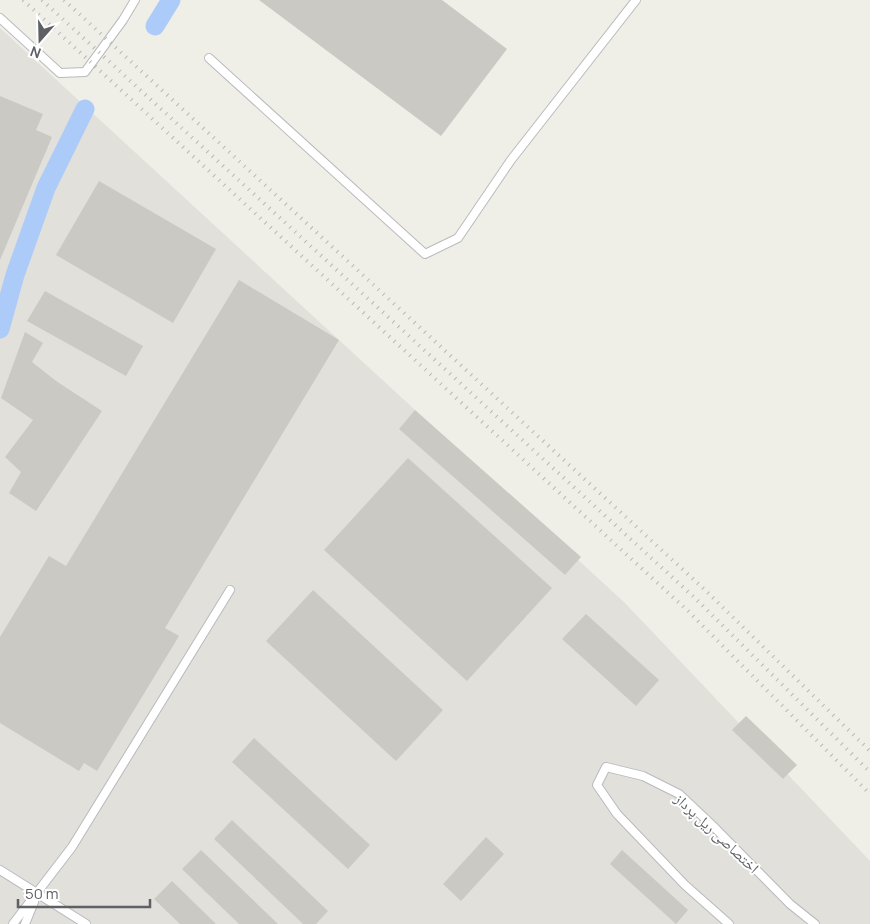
<svg xmlns="http://www.w3.org/2000/svg" width="870" height="924" viewBox="0 0 870 924" font-family="Manrope,'Noto Naskh Arabic',sans-serif">
	<rect width="100%" height="100%" fill="#efefe7"/>
	<path fill="#e1e0db" d="M0 28 625 603 870 861V924H0Z"/>
	<g fill="none" stroke-linecap="round" stroke-linejoin="round">
		<g stroke="#adcbf9" stroke-width="19">
			<path d="M155 26 171 0"/>
			<path d="M0 329 15 275 46 188 85 109"/>
		</g>
	</g>
	<g fill="#cbc9c4">
		<path d="M259 0H442L507 49 441 136Z"/>
		<path d="M0 96 43 114 36 130 52 137 0 260Z"/>
		<path d="M99 181 216 249 173 323 56 255Z"/>
		<path d="M239 280 339 340 165 628 179 636 97 771 84 763 79 771 0 723V637L49 556 66 566Z"/>
		<path d="M45 291 143 346 126 376 27 321Z"/>
		<path d="M25 332 43 343 32 362 56 381 102 411 36 511 9 493 21 472 5 457 33 420 1 398Z"/>
		<path d="M415 410 581 557 565 575 399 429Z"/>
		<path d="M408 458 552 588 467 681 324 550Z"/>
		<path d="M313 590 443 710 396 761 266 641Z"/>
		<path d="M586 614 659 680 636 706 562 639Z"/>
		<path d="M746 716 797 765 783 779 732 730Z"/>
		<path d="M254 738 370 845 348 869 232 762Z"/>
		<path d="M232 820 328 911 316 924H303L214 839Z"/>
		<path d="M486 837 504 854 461 901 443 884Z"/>
		<path d="M201 850 278 924H239L182 869Z"/>
		<path d="M622 850 688 910 676 924 610 864Z"/>
		<path d="M172 881 216 924H180L154 899Z"/>
	</g>
	<g fill="none" stroke-linecap="round" stroke-linejoin="round">
		<defs>
			<g id="lane">
				<path d="M0 18 60 73 85 72 123 20 135 0"/>
				<path d="M209 58 425 254 458 238 511 160 636 0"/>
				<path d="M0 870 86 924"/>
				<path d="M13 924 72 847 230 590"/>
				<path d="M25 924 34 902"/>
				<path d="M729 924 685 885 617 814 597 785 606 767 643 776 679 794 715 828 790 904 815 924"/>
			</g>
		</defs>
		<use href="#lane" stroke="#b9babf" stroke-width="10"/>
		<use href="#lane" stroke="#fff" stroke-width="8"/>
		<g stroke="#b6b7b7" stroke-width="4" stroke-dasharray="1 6" stroke-linecap="butt">
			<path d="M23 0 688 611 870 794"/>
			<path d="M42 0 696 599 870 772"/>
			<path d="M64 0 704 589 870 751"/>
		</g>
	</g>
	<g text-anchor="middle" dominant-baseline="central" stroke-width="4" stroke-linejoin="round" paint-order="stroke">
		<g font-size="15" fill="#5e6066" stroke="#fff">
			<text transform="translate(717 833) rotate(43)">اختصاصی ریل پرداز</text>
		</g>
	</g>
	<g transform="translate(40 40) rotate(200)" stroke="#ffffff" stroke-width="4" paint-order="stroke">
	<path d="M0-4L9 19L0 12L-9 19Z" fill="#5e6066"/>
	<text y="-8" font-size="14" font-weight="bold" text-anchor="middle" fill="#5e6066">N</text>
	</g>
	<path d="M18 899v8h132v-8" fill="none" stroke="#5e6066" stroke-width="2.5"/>
	<text x="25" y="899" font-size="15" fill="#5e6066" stroke="#ffffff" stroke-width="4" paint-order="stroke">50 m</text>
</svg>
